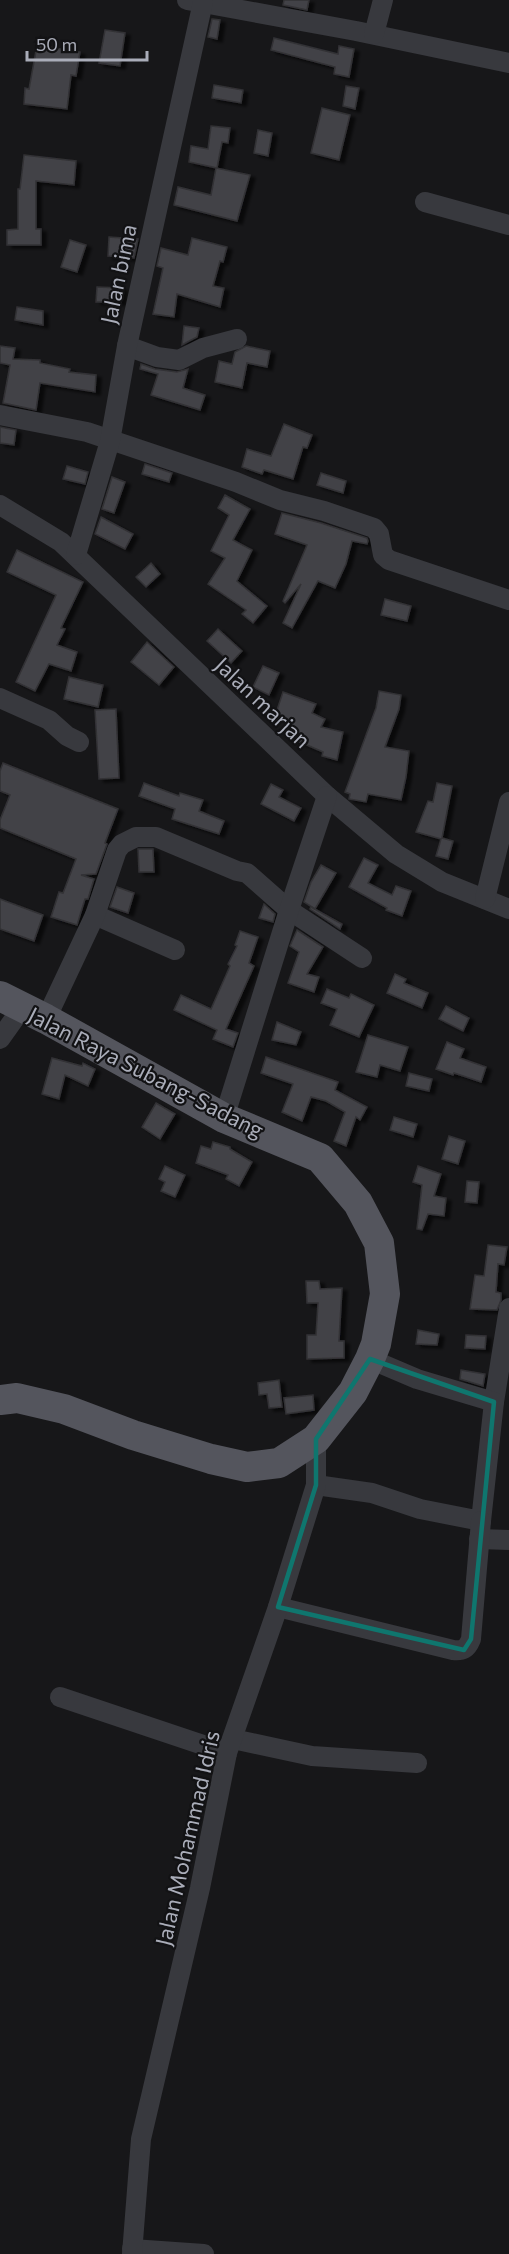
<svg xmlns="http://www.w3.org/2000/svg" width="509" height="2254" viewBox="0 0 509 2254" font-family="Commissioner,sans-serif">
	<defs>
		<filter id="shadow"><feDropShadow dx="5" dy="3" stdDeviation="1.5" flood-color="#0009"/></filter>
	</defs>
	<rect width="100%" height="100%" fill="#171719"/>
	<g fill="#424246" stroke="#323135" stroke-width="1.5" filter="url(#shadow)">
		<path d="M284 0H309L307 10 283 5Z"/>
		<path d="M212 19 220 20 217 39 208 37Z"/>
		<path d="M105 30 125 33 120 66 99 63Z"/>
		<path d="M274 38 338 54 339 46 354 49 349 77 334 74 335 67 271 50Z"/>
		<path d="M37 45 80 52 76 76 71 75 67 109 24 104 25 88 29 89Z"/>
		<path d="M214 85 243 90 241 103 212 98Z"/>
		<path d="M346 86 359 88 355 109 343 106Z"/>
		<path d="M322 108 350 115 339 160 311 153Z"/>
		<path d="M211 126 230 128 228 143 222 142 217 168 189 162 191 146 208 149Z"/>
		<path d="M258 130 272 133 268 156 254 153Z"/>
		<path d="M24 155 76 161 74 185 36 181V229H41V245H7V230L18 229V189H20Z"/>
		<path d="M216 168 250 175 237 221 174 205 178 187 211 195Z"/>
		<path d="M109 237 138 239 134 258 108 256Z"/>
		<path d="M192 238 227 247 223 262 220 261 213 286 224 288 220 307 177 294 174 317 153 314 163 268 157 266 161 248 188 255Z"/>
		<path d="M70 240 86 245 77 272 61 267Z"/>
		<path d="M97 287 122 288 121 302H96Z"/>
		<path d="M17 307 43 311V325L15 320Z"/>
		<path d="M184 326 199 328 197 337 182 345Z"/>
		<path d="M0 346 15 348 13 359 40 360V363L70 369 69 372 96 375 95 392 40 383 36 410 3 403 10 365 0 363Z"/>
		<path d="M246 346 270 351 267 367 247 363 242 388 215 382 219 361 232 364 235 352Z"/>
		<path d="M141 364 155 369 177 372 188 369 183 388 205 395 200 410 151 395 158 374 140 369Z"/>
		<path d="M284 424 312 435 307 448 303 447 293 479 264 470 262 474 242 467 247 449 271 456Z"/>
		<path d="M0 427 16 430 14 445 0 443Z"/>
		<path d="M145 464 172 473 169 482 142 474Z"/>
		<path d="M67 466 88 472 85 484 63 479Z"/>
		<path d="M321 473 346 481 343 493 317 485Z"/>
		<path d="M112 477 125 482 114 513 102 509Z"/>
		<path d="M225 495 250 509 233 540 252 550 237 581 267 606 253 623 242 614 246 610 208 584 225 558 211 551 229 515 218 508Z"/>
		<path d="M282 513 321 523 367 538 368 541 367 544 352 541 346 564 335 588 318 581 292 628 283 623 301 584 285 603 283 601 307 545 275 534Z"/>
		<path d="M101 517 133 534 125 549 95 534Z"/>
		<path d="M17 550 83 582 61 628 65 629 57 645 77 652 71 671 49 664 35 691 16 682 56 595 7 572Z"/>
		<path d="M151 563 160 574 146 587 136 577Z"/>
		<path d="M385 599 411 606 407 621 381 615Z"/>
		<path d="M218 629 242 651 231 663 207 641Z"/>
		<path d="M147 642 174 667 159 685 131 662Z"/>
		<path d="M263 666 279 673 269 695 253 687Z"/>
		<path d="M69 677 103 685 98 707 64 699Z"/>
		<path d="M379 691 401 695 399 709 385 747 409 751 406 777 401 800 368 794 366 802 349 799 350 794 345 792 376 708Z"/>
		<path d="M283 692 316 704 312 713 325 719 321 727 343 732 337 760 322 756 323 752 286 736 292 722 275 716Z"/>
		<path d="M116 709 119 778 99 779 95 710Z"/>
		<path d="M3 763 118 809 105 843 107 844 96 874 81 875 94 879 88 899H85L77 925 51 917 59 892 63 893 76 859 0 828V820L10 795 0 791V771Z"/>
		<path d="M144 783 179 796 180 793 203 800 199 811 224 821 219 834 172 819 175 809 139 796Z"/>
		<path d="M437 783 452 786 442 838 453 841 448 859 436 856 441 839 416 832 428 801 433 802Z"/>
		<path d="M271 784 283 790 279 797 301 808 294 821 261 804Z"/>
		<path d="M138 849H153L154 872H139Z"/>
		<path d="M364 858 378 865 368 883 392 895 396 886 411 891 402 916 386 910 387 908 349 887Z"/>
		<path d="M321 865 336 873 315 909 304 902 311 882Z"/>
		<path d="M117 887 134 893 128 913 110 907Z"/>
		<path d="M0 899 43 915 34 941 0 929Z"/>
		<path d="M264 904 275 914 273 922 259 918Z"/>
		<path d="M311 907 342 924 340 929 310 909Z"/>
		<path d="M297 930 323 947 307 974 319 977 314 992 288 983 299 952 290 946Z"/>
		<path d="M240 931 258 937 249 963 254 966 226 1029 238 1033 233 1047 213 1039 217 1030 174 1010 181 995 211 1009 230 966 228 964 237 946 235 945Z"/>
		<path d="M395 974 406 979 404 983 428 993 422 1008 387 993Z"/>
		<path d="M327 989 349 998 351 994 374 1005 359 1037 330 1025 337 1009 321 1003Z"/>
		<path d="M446 1006 469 1018 463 1031 439 1019Z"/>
		<path d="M277 1022 301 1032 296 1045 272 1040Z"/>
		<path d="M368 1035 408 1047 400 1071 380 1065 377 1077 356 1072Z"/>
		<path d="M447 1042 464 1049 460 1058 486 1067 481 1082 454 1073 453 1075 436 1069Z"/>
		<path d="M266 1057 338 1082 335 1090 367 1107 360 1120 356 1117 346 1146 334 1141 345 1112 326 1101 311 1097 302 1121 282 1112 293 1084 261 1073Z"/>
		<path d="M52 1058 82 1066 83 1063 95 1069 88 1086 65 1075 59 1099 42 1094Z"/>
		<path d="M409 1073 432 1079 429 1091 406 1086Z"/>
		<path d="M156 1103 175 1114 160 1139 142 1127Z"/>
		<path d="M394 1117 417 1124 413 1137 390 1130Z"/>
		<path d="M449 1136 465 1141 458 1164 442 1159Z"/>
		<path d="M213 1142 230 1147V1149L252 1162 239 1186 226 1179 228 1175 196 1163 201 1146 211 1149Z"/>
		<path d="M165 1166 185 1175 175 1197 161 1191 165 1182 159 1179Z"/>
		<path d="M418 1166 441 1174 434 1196 446 1198 444 1216 428 1214 422 1230 417 1229 422 1185 413 1182Z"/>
		<path d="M467 1181 479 1182 477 1203 465 1202Z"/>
		<path d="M488 1245 507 1247 504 1265 498 1264 496 1292 501 1293V1300L497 1310 470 1309 475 1275 484 1276Z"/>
		<path d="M306 1281H319L320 1289 342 1288 339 1341H344V1358L307 1359V1335H316L318 1303H307Z"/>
		<path d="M418 1330 439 1334 437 1345 416 1344Z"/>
		<path d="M466 1335 486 1336 485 1349 465 1348Z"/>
		<path d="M461 1370 485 1374 483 1386 460 1379Z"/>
		<path d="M279 1380 282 1407 269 1408 267 1394 259 1395 258 1383Z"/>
		<path d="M313 1395 314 1410 286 1414 284 1398Z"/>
	</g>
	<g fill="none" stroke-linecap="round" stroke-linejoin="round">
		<g stroke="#38393e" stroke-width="20">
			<path d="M187 0 356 31 509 63"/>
			<path d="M374 34 383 0"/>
			<path d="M425 202 509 225"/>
			<path d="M127 346 157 357 179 360 203 348 237 339"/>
			<path d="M0 415 87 432 236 482 280 500 324 511 374 528 379 534 383 555 389 560 509 600"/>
			<path d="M0 505 61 542 327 796 396 854 442 882 509 909"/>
			<path d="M76 555 110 441 127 346 203 2"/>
			<path d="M0 698 49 720 67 736 79 742"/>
			<path d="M485 899 509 802"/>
			<path d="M95 915 175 950"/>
			<path d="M46 1019 95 915 117 850 122 844 136 837H156L237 871 247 873 289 910 362 958"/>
			<path d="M0 1039 22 1008"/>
			<path d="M224 1118 289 910 327 796"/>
			<path d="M494 1402 509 1308"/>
			<path d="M316 1485 372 1493 420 1509 481 1521 494 1402 417 1379 370 1359"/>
			<path d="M479 1539 509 1540"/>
			<path d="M278 1607 453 1650C463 1651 467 1649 471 1639L481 1521"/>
			<path d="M60 1697 227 1753"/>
			<path d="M233 1739 312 1756 417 1763"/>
			<path d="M132 2249 204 2254"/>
			<path d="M132 2254 141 2139 200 1888 227 1753 278 1607 316 1485V1439"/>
		</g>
		<path stroke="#54555d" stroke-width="30" d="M0 996 46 1019 224 1118 320 1158 358 1203 379 1243 385 1294 376 1344 370 1359 353 1392 316 1439 279 1463 247 1467 211 1459 133 1435 64 1409 17 1398 0 1400"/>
	</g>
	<path fill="none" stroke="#0f766e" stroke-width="4.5" stroke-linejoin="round" d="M370 1359 494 1402 471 1639 464 1650 278 1607 316 1485V1439Z"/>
	<g text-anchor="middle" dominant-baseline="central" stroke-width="4.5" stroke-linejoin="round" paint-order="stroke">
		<g font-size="22" fill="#aaadb9" stroke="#121214">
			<text transform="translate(118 274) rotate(-78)">Jalan bima</text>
			<text transform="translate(263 702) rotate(43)">Jalan marjan</text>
			<text transform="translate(146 1072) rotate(27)">Jalan Raya Subang-Sadang</text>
			<text transform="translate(187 1838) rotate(-77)">Jalan Mohammad Idris</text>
		</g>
	</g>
	<path d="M27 51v9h120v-9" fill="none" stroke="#aaadb9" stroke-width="3"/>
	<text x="36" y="51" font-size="18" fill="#aaadb9" stroke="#121214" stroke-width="4.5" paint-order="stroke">50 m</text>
</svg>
